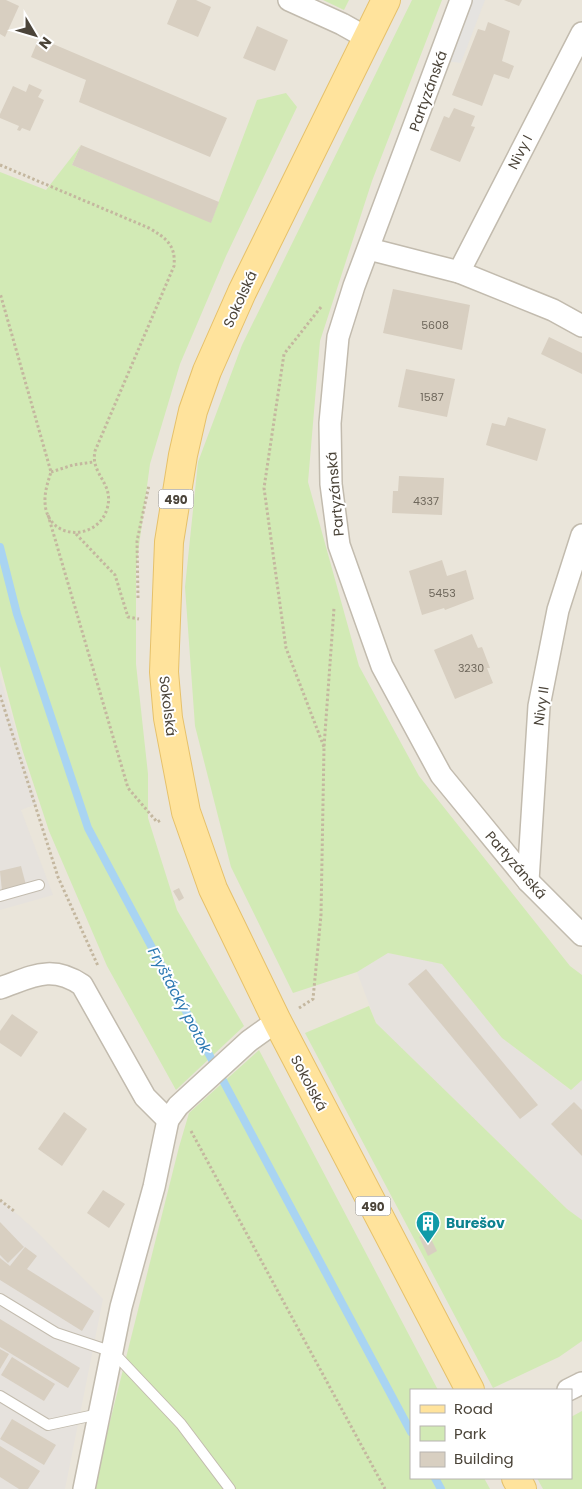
<svg xmlns="http://www.w3.org/2000/svg" width="582" height="1489" viewBox="0 0 582 1489" font-family="Poppins,sans-serif">
	<rect width="100%" height="100%" fill="#f6f3ec"/>
	<path fill="#eae5da" fill-rule="evenodd" d="M0 0H582V1489H0ZM411 1390H571V1478H411Z"/>
	<g fill="#e6e2dd">
		<path d="M0 677 37 804 21 810 53 895 0 910Z"/>
		<path d="M388 953 442 964 502 1038 570 1090 582 1080V1220L567 1209 376 1023 357 972Z"/>
		<path d="M0 1199 36 1231 103 1299 65 1489H0Z"/>
	</g>
	<g fill="#d2eab5">
		<path d="M323 0H349L344 10Z"/>
		<path d="M412 0H442L372 181 320 341 308 482 359 666 419 776 570 966 582 975V1080L571 1090 502 1038 442 964 388 953 357 972 293 993 231 867 195 726 185 587 198 462 242 345Z"/>
		<path d="M286 93 297 107 226 256 180 364 150 464 136 568V664L148 774V818L177 910 244 1026 176 1090 107 966 49 831 22 749 0 666V172L46 190 81 145 72 165 211 222 257 100Z"/>
		<path d="M369 1006 376 1023 567 1209 582 1220V1341L559 1357 493 1388 305 1033Z"/>
		<path d="M259 1050 438 1390H411V1478H484L490 1489H93L179 1147 189 1113Z"/>
		<path d="M582 1411V1489H543L537 1478H571V1417Z"/>
	</g>
	<path fill="#e5e3e0" d="M461 0H485L461 63 438 60Z"/>
	<g fill="none" stroke-linecap="round" stroke-linejoin="round">
		<g stroke="#a9d4f2" stroke-width="8">
			<path d="M0 547 17 614 88 828 411 1432"/>
			<path d="M435 1478 441 1489"/>
		</g>
	</g>
	<g fill="#d8cfc1">
		<path d="M0 0H6L19 6 5 37 0 34Z"/>
		<path d="M177 0H196L211 7 198 37 167 24Z"/>
		<path d="M504 0H522L519 6Z"/>
		<path d="M488 22 510 31 502 61 514 66 509 79 494 74 482 106 452 95 478 29 485 31Z"/>
		<path d="M257 26 288 40 275 71 243 58Z"/>
		<path d="M39 38 227 118 210 157 79 102 86 80 31 57Z"/>
		<path d="M29 84 42 90 38 97 44 100 30 131 22 128 20 131 17 130 19 126 0 118V114L13 86 26 92Z"/>
		<path d="M454 108 475 116 471 126 475 127 460 162 430 150 444 116 449 118Z"/>
		<path d="M81 145 219 202 211 223 72 165Z"/>
		<path d="M393 289 470 305 462 350 383 333Z"/>
		<path d="M549 337 582 353V374L541 354Z"/>
		<path d="M406 369 455 379 447 417 398 407Z"/>
		<path d="M508 417 546 429 537 461 486 445 492 423 505 426Z"/>
		<path d="M399 476 444 478 442 515 392 513 393 491H398Z"/>
		<path d="M442 560 447 576 466 570 474 599 445 610 444 608 422 615 409 571Z"/>
		<path d="M472 634 478 648 482 647 490 668H487L493 683 455 699 434 650Z"/>
		<path d="M21 866 26 885 2 891 0 871Z"/>
		<path d="M179 888 184 898 179 901 173 891Z"/>
		<path d="M426 969 538 1105 520 1119 408 984Z"/>
		<path d="M12 1014 38 1032 21 1057 0 1043V1031Z"/>
		<path d="M574 1102 582 1110V1156L551 1124Z"/>
		<path d="M64 1112 87 1129 62 1166 38 1149Z"/>
		<path d="M103 1190 125 1204 109 1228 87 1213Z"/>
		<path d="M0 1222 24 1247 8 1263 0 1255Z"/>
		<path d="M428 1233 437 1251 428 1256 419 1237Z"/>
		<path d="M25 1247 37 1256 27 1269 94 1311 82 1331 0 1280V1258L10 1266Z"/>
		<path d="M0 1319 80 1368 68 1388 0 1347Z"/>
		<path d="M0 1349 9 1354 0 1369Z"/>
		<path d="M12 1357 55 1384 44 1401 1 1375Z"/>
		<path d="M12 1419 56 1445 44 1465 0 1439Z"/>
		<path d="M0 1446 40 1471 28 1489H19L0 1477Z"/>
	</g>
	<g fill="none" stroke-linecap="round" stroke-linejoin="round">
		<defs>
			<g id="lane">
				<path d="M0 896 39 885"/>
				<path d="M0 1299 56 1333 113 1352 181 1424 230 1489"/>
				<path d="M0 1396 48 1425 99 1414"/>
			</g>
			<g id="street">
				<path d="M289 0 342 24 367 38"/>
				<path d="M461 0 354 286 338 337 330 423 331 484 339 545 382 666 441 775 528 881 582 935"/>
				<path d="M369 249 459 272 553 310 582 326"/>
				<path d="M459 272 582 33"/>
				<path d="M528 881 539 706 558 610 582 535"/>
				<path d="M0 988C32 977 51 964 82 985L145 1097 168 1120"/>
				<path d="M568 1390 582 1383"/>
				<path d="M84 1489 121 1307 154 1187 168 1120 178 1106 249 1041 277 1021"/>
			</g>
			<g id="primary">
				<path d="M386 0 242 292 207 371 193 411 183 455 169 542 164 672 168 718 186 812 213 889 277 1021 470 1390"/>
				<path d="M516 1478 522 1489"/>
			</g>
		</defs>
		<use href="#lane" stroke="#c2bbae" stroke-width="12"/>
		<use href="#street" stroke="#c2bbae" stroke-width="24"/>
		<use href="#primary" stroke="#e6c16a" stroke-width="30"/>
		<g stroke="#c4b79f" stroke-width="3" stroke-dasharray="2.5 2.5" stroke-linecap="butt">
			<path d="M0 165 149 228C166 238 176 245 174 266L95 451C90 475 115 483 107 509 98 539 54 541 46 510 43 496 47 485 51 472L0 293"/>
			<path d="M321 307 284 354 264 488 286 648 324 747"/>
			<path d="M51 472 73 465 93 462"/>
			<path d="M48 515 128 788 157 822 161 820"/>
			<path d="M76 534 115 575 128 617 139 619"/>
			<path d="M138 598 137 541 149 485"/>
			<path d="M0 695 58 877 98 966"/>
			<path d="M299 1008 313 999 321 915 324 747 334 608"/>
			<path d="M191 1131 385 1489"/>
			<path d="M0 1200 14 1211"/>
		</g>
		<use href="#lane" stroke="#fff" stroke-width="10"/>
		<use href="#street" stroke="#fff" stroke-width="21"/>
		<use href="#primary" stroke="#ffe39c" stroke-width="28"/>
	</g>
	<defs>
		<symbol id="building-pin" viewBox="-11 -11 22 30"><path d="M0 17L-7.5 6A9.5 9.5 0 1 1 7.5 6Z" fill="#0f9aa8" stroke="#fff"/><path d="M-4-6H4V6H1V3H-1V6H-4ZM-2.5-4.3h1.7v1.8h-1.7ZM.8-4.3h1.7v1.8H.8ZM-2.5-1h1.7V.8h-1.7ZM.8-1h1.7V.8H.8Z" fill="#fff"/></symbol>
	</defs>
	<g fill-rule="evenodd">
		<use href="#building-pin" x="414" y="1209" width="28" height="38"/>
	</g>
	<g text-anchor="middle" dominant-baseline="central" stroke-width="4" stroke-linejoin="round" paint-order="stroke">
		<g font-size="11" fill="#6e675b">
			<text x="435" y="325">5608</text>
			<text x="432" y="397">1587</text>
			<text x="426" y="501">4337</text>
			<text x="442" y="593">5453</text>
			<text x="471" y="668">3230</text>
		</g>
		<g fill="#fff" stroke="#817c74" stroke-width="1">
			<rect x="158.5" y="489.5" width="35" height="19" rx="4"/>
			<rect x="355.5" y="1196.5" width="35" height="19" rx="4"/>
		</g>
		<g font-size="12" font-weight="bold" fill="#4b4439">
			<text x="176" y="499">490</text>
			<text x="373" y="1206">490</text>
		</g>
		<g font-size="14" fill="#4b4439" stroke="#fff">
			<text transform="translate(428 91) rotate(-70)">Partyzánská</text>
			<text transform="translate(520 152) rotate(-63)">Nivy I</text>
			<text transform="translate(240 299) rotate(-65)">Sokolská</text>
			<text transform="translate(335 494) rotate(-95)">Partyzánská</text>
			<text transform="translate(168 706) rotate(83)">Sokolská</text>
			<text transform="translate(541 706) rotate(-82)">Nivy II</text>
			<text transform="translate(516 865) rotate(49)">Partyzánská</text>
			<text transform="translate(309 1083) rotate(62)">Sokolská</text>
		</g>
		<g font-size="14" font-weight="bold" fill="#0d838f" stroke="#fff" text-anchor="start">
			<text x="446" y="1223">Burešov</text>
		</g>
		<g font-size="15" font-style="italic" fill="#2e7ab2" stroke="#fff">
			<text transform="translate(180 1000) rotate(62)">Fryštácký potok</text>
		</g>
	</g>
	<rect x="410" y="1389" width="162" height="90" fill="#ffffff" stroke="#b7b4b0"/>
	<rect x="420" y="1405" width="25" height="8" fill="#ffe39c" stroke="#b7b4b0"/>
	<text x="454" y="1414" font-size="15" fill="#4b4439">Road</text>
	<rect x="420" y="1426" width="25" height="15" fill="#d2eab5" stroke="#b7b4b0"/>
	<text x="454" y="1439" font-size="15" fill="#4b4439">Park</text>
	<rect x="420" y="1452" width="25" height="15" fill="#d8cfc1" stroke="#b7b4b0"/>
	<text x="454" y="1464" font-size="15" fill="#4b4439">Building</text>
	<g transform="translate(35 35) rotate(128)" stroke="#ffffff" stroke-width="4" paint-order="stroke">
	<path d="M0-4L9 19L0 12L-9 19Z" fill="#4b4439"/>
	<text y="-8" font-size="14" font-weight="bold" text-anchor="middle" fill="#4b4439">N</text>
	</g>
</svg>
